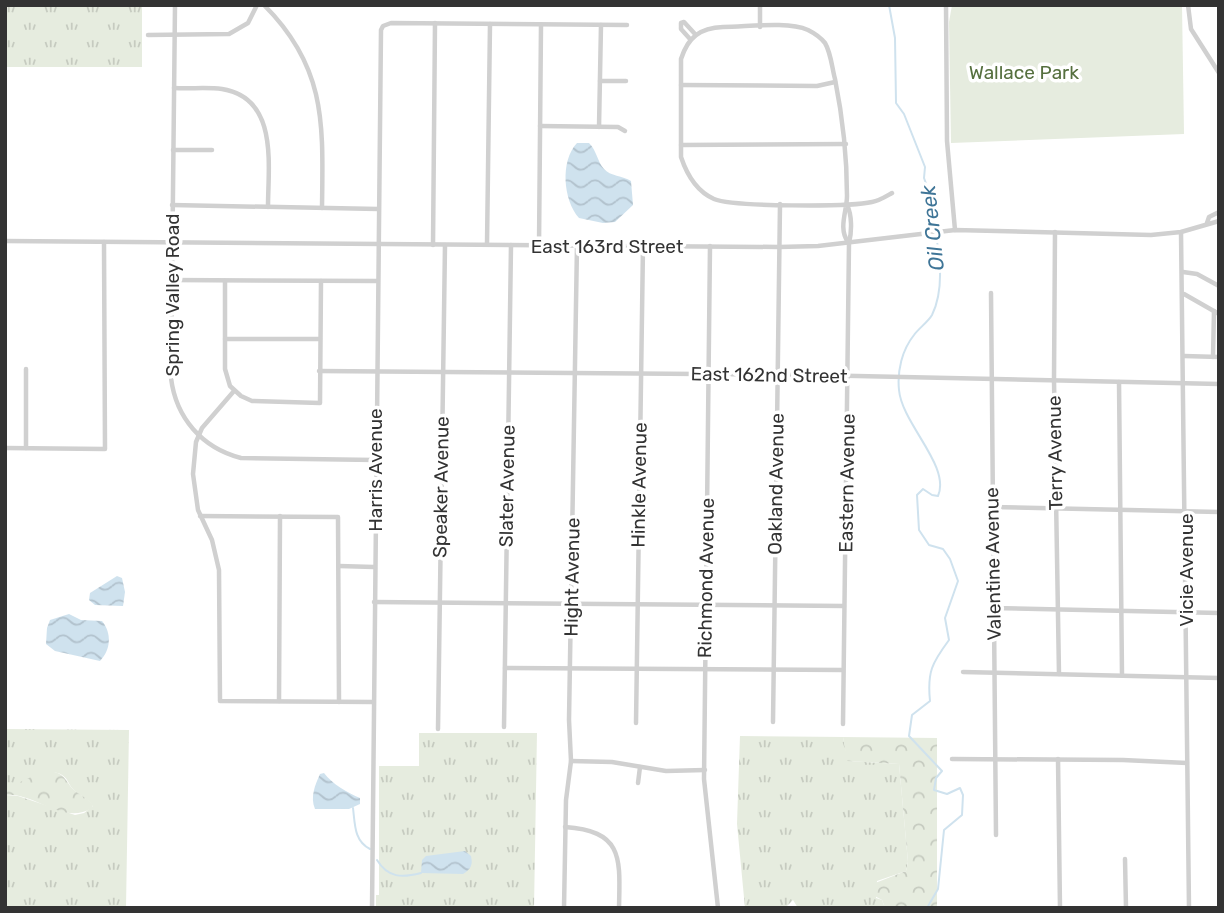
<svg xmlns="http://www.w3.org/2000/svg" width="1224" height="913" viewBox="0 0 1224 913" font-family="Rubik,sans-serif">
	<defs>
		<pattern id="grass-tufts" width="24" height="20" patternUnits="userSpaceOnUse" patternTransform="scale(1.75)"><rect width="24" height="20" fill="#e6ecdf"/><path d="M3 7l-1-3M5 7V3M7 7l1-3M15 17l-1-3M17 17v-4M19 17l1-3" fill="none" stroke="#c6cbc0"/></pattern>
		<pattern id="forest-crowns" width="20" height="18" patternUnits="userSpaceOnUse" patternTransform="scale(1.75)"><rect width="20" height="18" fill="#e6ecdf"/><path d="M2 6a3 3 0 1 1 6 0M12 15a3 3 0 1 1 6 0" fill="none" stroke="#c6cbc0"/></pattern>
		<pattern id="water-waves" width="16" height="10" patternUnits="userSpaceOnUse" patternTransform="scale(1.75)"><rect width="16" height="10" fill="#cfe2ee"/><path d="M0 5q4-4 8 0t8 0" fill="none" stroke="#b2c2cd"/></pattern>
	</defs>
	<rect width="100%" height="100%" fill="#fff"/>
	<g fill="url(#grass-tufts)">
		<rect x="5" y="5" width="137" height="62"/>
		<path d="M5 729 129 730 126 908H5V795L18 796 75 815 84 813 93 806C87 797 78 795 72 788 68 783 68 779 62 775 47 765 22 786 5 789Z"/>
		<path d="M419 733H537L534 908H376V895H379V766H419Z"/>
		<path d="M740 736 843 737 848 761 899 764 908 862 906 871 877 881 876 898 882 900 885 908H798L793 900 785 908H745L737 824Z"/>
	</g>
	<g fill="url(#forest-crowns)">
		<path d="M843 737 937 738V908H885L882 900 871 894 870 885 906 871 908 862 899 764 847 761Z"/>
		<path d="M44 771C61 772 62 774 71 787 77 794 87 797 93 805L92 808C63 826 35 792 5 795V789Z"/>
	</g>
	<path fill="#e6ecdf" d="M952 5H1182L1184 134 951 143 949 22Z"/>
	<g fill="url(#water-waves)">
		<path d="M577 143H589C597 151 597 161 604 169 610 176 623 176 631 181L633 205 615 222 603 223 579 218C563 200 560 161 577 143Z"/>
		<path d="M117 576 122 578 125 592 123 606 95 605 89 600 90 593Z"/>
		<path d="M69 614 81 620 102 621C112 633 111 650 100 661L55 651 46 644 47 628 50 620Z"/>
		<path d="M324 773C332 784 348 793 360 798V804L349 809H315C310 797 315 785 320 774Z"/>
		<path d="M465 851 471 856C473 865 471 869 463 874L421 873 422 860 426 856Z"/>
	</g>
	<g fill="none" stroke-linecap="round" stroke-linejoin="round">
		<g stroke="#cfe2ee" stroke-width="2">
			<path d="M889 5 895 38 896 103 904 114 925 167 924 178 928 189C933 227 950 278 932 315 928 322 919 328 914 335 902 350 897 371 899 390 902 424 951 466 938 496L932 495 923 489 917 495 919 530 929 545 943 549 950 559 958 581 945 618 949 640C932 663 927 672 930 701L912 715 909 736 942 771 936 778 934 790 947 794 960 788 963 795 962 815 944 830 938 889 927 908"/>
			<path d="M353 808C355 824 354 841 370 849"/>
			<path d="M377 860C388 878 402 878 421 873"/>
		</g>
		<g stroke="#d0d0d0" stroke-width="4.5">
			<path d="M175 5 171 378C176 418 202 448 241 458L375 460"/>
			<path d="M264 5C327 68 323 125 322 208"/>
			<path d="M946 5 947 141 955 230"/>
			<path d="M1188 5 1191 29 1219 73"/>
			<path d="M760 27V5"/>
			<path d="M148 35 229 34 248 23 257 5"/>
			<path d="M690 39 681 29V23L684 22 695 34"/>
			<path d="M600 81H626"/>
			<path d="M681 85 817 86 835 82"/>
			<path d="M174 88C190 89 207 87 222 89 279 98 268 166 268 207"/>
			<path d="M540 126 618 127 625 131"/>
			<path d="M599 127 601 25"/>
			<path d="M681 145 846 144"/>
			<path d="M173 150H212"/>
			<path d="M172 205 378 209"/>
			<path d="M1207 223 1209 217 1219 212"/>
			<path d="M1055 232 1054 380 1059 674"/>
			<path d="M1181 232 1189 908"/>
			<path d="M5 241 779 247 818 246 955 230 1151 235 1181 232 1219 221"/>
			<path d="M848 242C838 228 847 211 847 196 847 156 843 119 835 79 832 68 831 53 825 43 821 38 814 33 808 30 787 21 747 27 723 27 700 28 688 37 681 59V157C687 175 696 191 714 199 733 207 850 207 872 202 879 201 885 197 892 193"/>
			<path d="M487 244 490 24"/>
			<path d="M433 245 435 23"/>
			<path d="M539 245 541 25"/>
			<path d="M710 246 704 779 718 908"/>
			<path d="M1183 272 1197 274 1219 286"/>
			<path d="M171 280 377 281"/>
			<path d="M225 281V369L230 386 241 396 252 401 320 403 321 281"/>
			<path d="M991 293 996 835"/>
			<path d="M1184 294 1219 314"/>
			<path d="M225 339H320"/>
			<path d="M1184 356 1219 357"/>
			<path d="M1213 357 1214 311"/>
			<path d="M319 371 811 375 1219 384"/>
			<path d="M1119 382 1122 675"/>
			<path d="M234 391 202 428 196 442 193 474 198 510 212 540 219 570 220 701 373 702"/>
			<path d="M5 448 105 449 104 242"/>
			<path d="M26 448V369"/>
			<path d="M992 507 1219 512"/>
			<path d="M200 516 338 517 339 702"/>
			<path d="M339 566 374 567"/>
			<path d="M374 602 844 606"/>
			<path d="M993 608 1219 613"/>
			<path d="M505 668 843 670"/>
			<path d="M963 672 1219 678"/>
			<path d="M279 701 280 516"/>
			<path d="M773 722 780 204"/>
			<path d="M636 723 643 246"/>
			<path d="M843 724 849 243C852 231 852 215 847 205"/>
			<path d="M504 727 511 245"/>
			<path d="M438 729 445 245"/>
			<path d="M952 759 1123 760 1187 763"/>
			<path d="M1058 759 1060 908"/>
			<path d="M571 761 612 762 666 771 705 770"/>
			<path d="M638 783 640 767"/>
			<path d="M565 827C624 831 620 859 619 908"/>
			<path d="M1125 859 1126 908"/>
			<path d="M372 908 381 30 383 26 391 23 627 25"/>
			<path d="M564 908 566 800 571 761 569 720 577 245"/>
		</g>
	</g>
	<g text-anchor="middle" dominant-baseline="central" stroke-width="7" stroke-linejoin="round" paint-order="stroke">
		<g font-size="19" fill="#56703f" stroke="#fff">
			<text x="1024" y="72">Wallace Park</text>
		</g>
		<g font-size="19" fill="#333" stroke="#fff">
			<text x="607" y="246">East 163rd Street</text>
			<text transform="translate(172 295) rotate(-90)">Spring Valley Road</text>
			<text transform="translate(769 375) rotate(1)">East 162nd Street</text>
			<text transform="translate(1055 453) rotate(-91)">Terry Avenue</text>
			<text transform="translate(375 470) rotate(-90)">Harris Avenue</text>
			<text transform="translate(847 483) rotate(-89)">Eastern Avenue</text>
			<text transform="translate(776 484) rotate(-89)">Oakland Avenue</text>
			<text transform="translate(639 485) rotate(-89)">Hinkle Avenue</text>
			<text transform="translate(507 486) rotate(-89)">Slater Avenue</text>
			<text transform="translate(441 487) rotate(-89)">Speaker Avenue</text>
			<text transform="translate(993 564) rotate(-91)">Valentine Avenue</text>
			<text transform="translate(1186 570) rotate(-90)">Vicie Avenue</text>
			<text transform="translate(572 577) rotate(-89)">Hight Avenue</text>
			<text transform="translate(706 578) rotate(-89)">Richmond Avenue</text>
		</g>
		<g font-size="21" font-style="italic" fill="#3f7597" stroke="#fff">
			<text transform="translate(932 228) rotate(-96)">Oil Creek</text>
		</g>
	</g>
	<rect width="1224" height="913" fill="none" stroke="#333333" stroke-width="14"/>
</svg>
